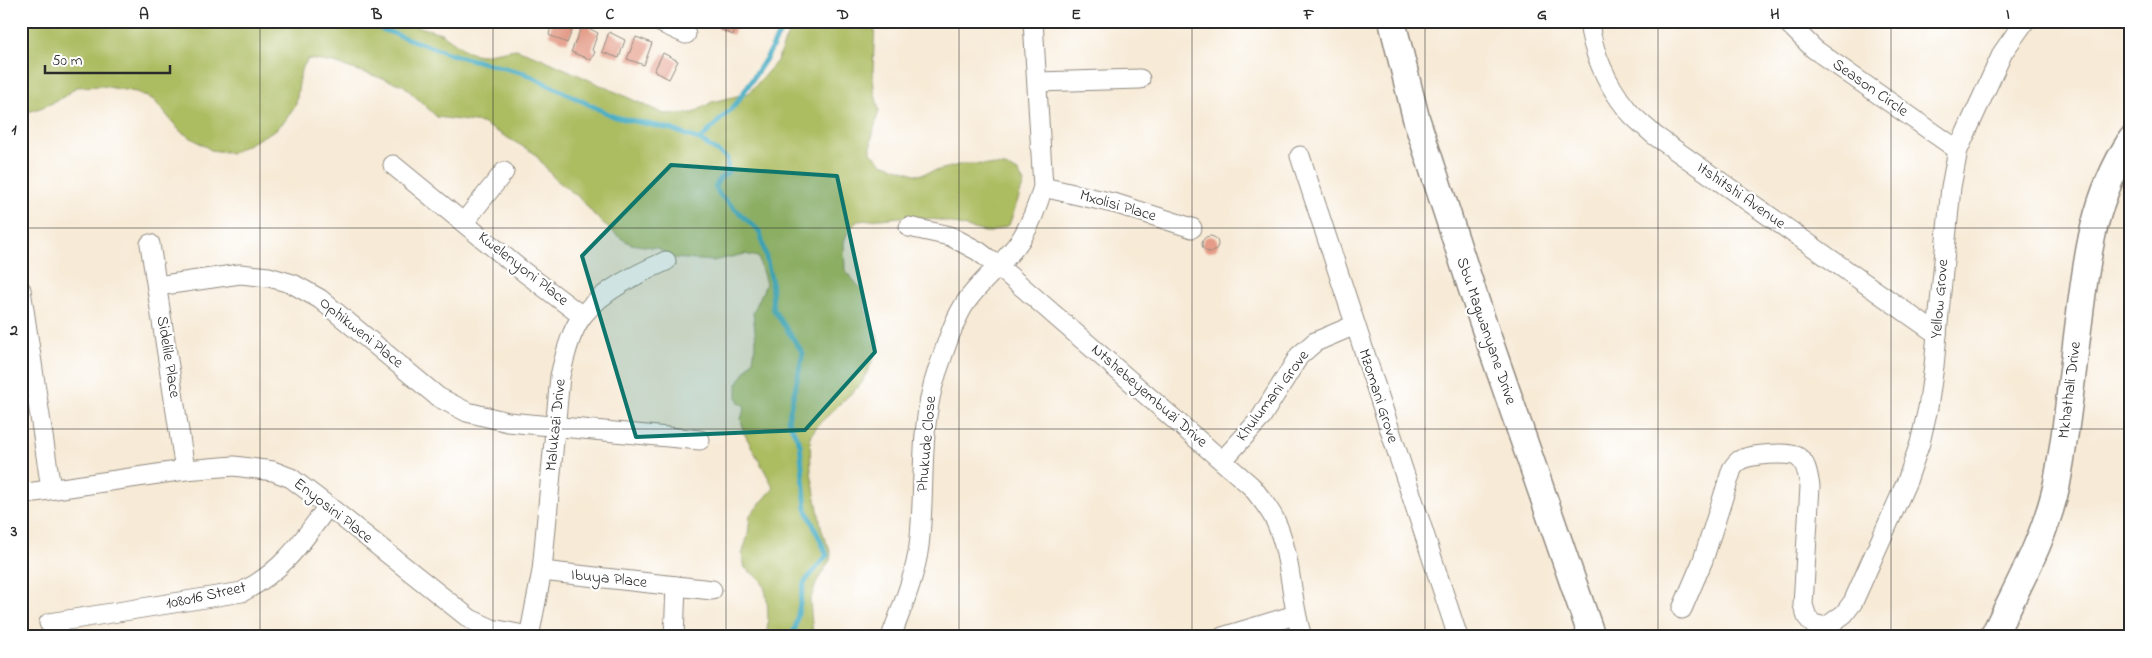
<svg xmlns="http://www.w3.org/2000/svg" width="2152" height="658" viewBox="0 0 2152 658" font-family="'Indie Flower',sans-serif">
	<rect width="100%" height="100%" fill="#fff"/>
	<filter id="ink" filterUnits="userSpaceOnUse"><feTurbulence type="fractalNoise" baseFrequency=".02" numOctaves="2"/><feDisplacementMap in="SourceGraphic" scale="10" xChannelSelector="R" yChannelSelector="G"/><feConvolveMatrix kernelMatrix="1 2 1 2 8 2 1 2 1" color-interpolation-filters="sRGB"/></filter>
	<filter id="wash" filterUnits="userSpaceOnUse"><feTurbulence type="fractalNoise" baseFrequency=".0096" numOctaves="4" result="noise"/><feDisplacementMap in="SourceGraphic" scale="20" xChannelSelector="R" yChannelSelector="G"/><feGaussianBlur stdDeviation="1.12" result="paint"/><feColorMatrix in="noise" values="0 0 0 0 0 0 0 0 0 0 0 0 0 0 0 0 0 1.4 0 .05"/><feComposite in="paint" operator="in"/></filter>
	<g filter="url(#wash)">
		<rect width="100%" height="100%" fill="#f7ead6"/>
		<path fill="#acbc60" stroke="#6c7446" d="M21 21H398L441 33 468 52 475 54 482 55 516 49 541 58 664 114 693 113 712 102 749 93 777 61 793 21H875L873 70 874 90 879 110 871 141V152L882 163 918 175 963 164H977L1005 166 1012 169 1018 172 1024 183 1009 225 991 232H985L940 220 901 217 858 221 849 229 844 242 845 270 862 290 867 316 877 334 879 346 862 383 820 423 810 436 811 472 822 531 831 553 830 560 817 581 810 601 813 637H766C769 624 769 592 761 581 757 576 750 572 745 568L742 555 748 535 750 515 774 488 744 433 741 419 745 406 739 403 737 397V384L753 360 756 340 753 313 766 284 758 257 745 254 713 261 673 258 657 248 631 244 619 237 595 216 581 199 555 179 534 153 482 123 437 117 403 85 334 63 308 59 301 70 296 104 285 121 275 130 232 153 211 150 180 131 154 100 136 92 102 86 76 87C60 102 42 108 21 114Z"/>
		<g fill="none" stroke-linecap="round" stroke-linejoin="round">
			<g stroke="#44acc3" stroke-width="5">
				<path d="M359 21 450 54 524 73 615 117 671 129 700 140 727 158 728 172 719 179 715 187 720 195 760 232 771 278 773 309 803 353 788 420 800 444 806 509 827 555 804 583 795 629 789 637"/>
				<path d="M700 140 736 104 767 57 786 21"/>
			</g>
		</g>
		<g id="blocks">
			<g fill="#e49b87">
				<path d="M552 21H576L567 43 549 35Z"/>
				<path d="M584 21 592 23 590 29 598 33 592 50 595 52 591 60 571 52Z"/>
				<path d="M720 21H738L733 35 717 28Z"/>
				<path d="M609 32 625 40 619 58 602 52Z"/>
				<path d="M636 37 652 43 644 65 627 59Z"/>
				<path d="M663 53 678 61 669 79 654 71Z"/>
				<circle cx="1210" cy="244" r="8"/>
			</g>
		</g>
	</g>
	<g filter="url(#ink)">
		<use href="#blocks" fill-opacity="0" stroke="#918a80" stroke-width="1"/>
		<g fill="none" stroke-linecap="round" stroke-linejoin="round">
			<defs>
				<g id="street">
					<path d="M657 21 686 34"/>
					<path d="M1589 21C1592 52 1607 84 1626 108 1633 118 1645 126 1654 135L1937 334"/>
					<path d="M1786 21 1814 49 1958 150"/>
					<path d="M1037 82 1140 79"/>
					<path d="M1300 156 1458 637"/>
					<path d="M393 165 520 269 582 316"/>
					<path d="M1043 187 1117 204 1192 228"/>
					<path d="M464 222 504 172"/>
					<path d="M909 227 950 236 978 251 998 266 1251 486C1260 497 1269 508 1275 520 1292 556 1290 599 1302 637"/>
					<path d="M150 244 185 470"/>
					<path d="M157 286 240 274 269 277 293 284 320 299 438 397 467 412 508 422 700 440"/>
					<path d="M21 290 51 489"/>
					<path d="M1223 460 1260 419 1299 356 1315 342 1355 325"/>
					<path d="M21 494 185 470 234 466 273 471 291 478 328 506 470 619 492 629 529 636"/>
					<path d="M542 571 712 590"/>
					<path d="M1682 609 1703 560 1732 469C1734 466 1737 462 1740 460 1749 455 1789 451 1798 457 1807 463 1808 476 1810 486L1803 605 1807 617 1813 624 1826 627 1844 614 1853 602 1907 481 1920 443 1928 408 1934 366 1951 187 1958 150 2003 52 2025 21"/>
					<path d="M49 623 242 592C283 571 302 542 328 506"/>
					<path d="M529 637 542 571 560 376C565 356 570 332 583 315 603 290 637 274 666 261"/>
					<path d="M674 637 676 586"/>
					<path d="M891 637C902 607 915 577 919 546 926 489 918 428 937 372 945 350 951 326 964 305 980 280 1007 262 1023 236 1032 221 1038 204 1043 187L1033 21"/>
					<path d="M1222 637 1295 615"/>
				</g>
				<g id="secondary">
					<path d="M1392 21 1416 118 1482 320 1592 637"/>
					<path d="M1993 637C2017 587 2046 537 2057 483 2067 429 2072 375 2079 321 2087 255 2094 197 2131 140"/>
				</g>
			</defs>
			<use href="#street" stroke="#918a80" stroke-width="21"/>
			<use href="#secondary" stroke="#918a80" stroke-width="29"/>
			<use href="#street" stroke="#fff" stroke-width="19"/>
			<use href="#secondary" stroke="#fff" stroke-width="26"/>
		</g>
	</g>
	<path fill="#0f766e" fill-opacity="0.2" stroke="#0f766e" stroke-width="4" stroke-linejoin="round" d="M671 165 837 176 875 352 805 430 636 437 582 256Z"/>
	<path fill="none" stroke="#2b2b2b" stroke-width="1" stroke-opacity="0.55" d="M260 21V637M493 21V637M726 21V637M959 21V637M1192 21V637M1425 21V637M1658 21V637M1891 21V637M21 228H2131M21 429H2131"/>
	<g text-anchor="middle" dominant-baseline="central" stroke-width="4.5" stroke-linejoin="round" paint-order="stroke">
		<g font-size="16" fill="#2b2b2b" stroke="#fff">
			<text transform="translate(1870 88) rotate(35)">Season Circle</text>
			<text transform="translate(1741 196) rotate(35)">Itshitshi Avenue</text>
			<text transform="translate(1118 206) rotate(16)">Mxolisi Place</text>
			<text transform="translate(523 269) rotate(38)">Kwelenyoni Place</text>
			<text transform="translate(1940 299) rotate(-85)">Yellow Grove</text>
			<text transform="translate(1486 331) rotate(71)">Sbu Magwanyane Drive</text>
			<text transform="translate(361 333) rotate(39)">Ophikweni Place</text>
			<text transform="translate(168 357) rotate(81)">Sidelile Place</text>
			<text transform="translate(2070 390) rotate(-83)">Mkhathali Drive</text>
			<text transform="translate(1149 396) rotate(41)">Ntshebeyembuzi Drive</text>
			<text transform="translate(1273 396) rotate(-53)">Khulumani Grove</text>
			<text transform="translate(1378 396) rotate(72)">Mzomani Grove</text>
			<text transform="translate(556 425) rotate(-84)">Malukazi Drive</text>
			<text transform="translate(927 444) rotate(-85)">Phukude Close</text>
			<text transform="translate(333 511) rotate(38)">Enyosini Place</text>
			<text transform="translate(609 579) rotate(6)">Ibuya Place</text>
			<text transform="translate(206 596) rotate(-12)">108016 Street</text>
		</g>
	</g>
	<rect width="2152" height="658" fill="none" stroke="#fff" stroke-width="55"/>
	<path d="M45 65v8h125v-8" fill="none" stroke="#2b2b2b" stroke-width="2.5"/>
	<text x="52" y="65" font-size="15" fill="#2b2b2b" stroke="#ffffff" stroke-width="4" paint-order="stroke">50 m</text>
	<rect x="28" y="28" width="2096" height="602" fill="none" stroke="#2b2b2b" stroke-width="2"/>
	<g font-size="16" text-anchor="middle" font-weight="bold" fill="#2b2b2b">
		<text x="144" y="19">A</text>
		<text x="377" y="19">B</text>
		<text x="610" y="19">C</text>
		<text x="843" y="19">D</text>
		<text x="1076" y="19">E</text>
		<text x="1309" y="19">F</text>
		<text x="1542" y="19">G</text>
		<text x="1775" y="19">H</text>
		<text x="2008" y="19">I</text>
		<text x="14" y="134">1</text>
		<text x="14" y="335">2</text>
		<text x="14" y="536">3</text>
	</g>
</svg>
